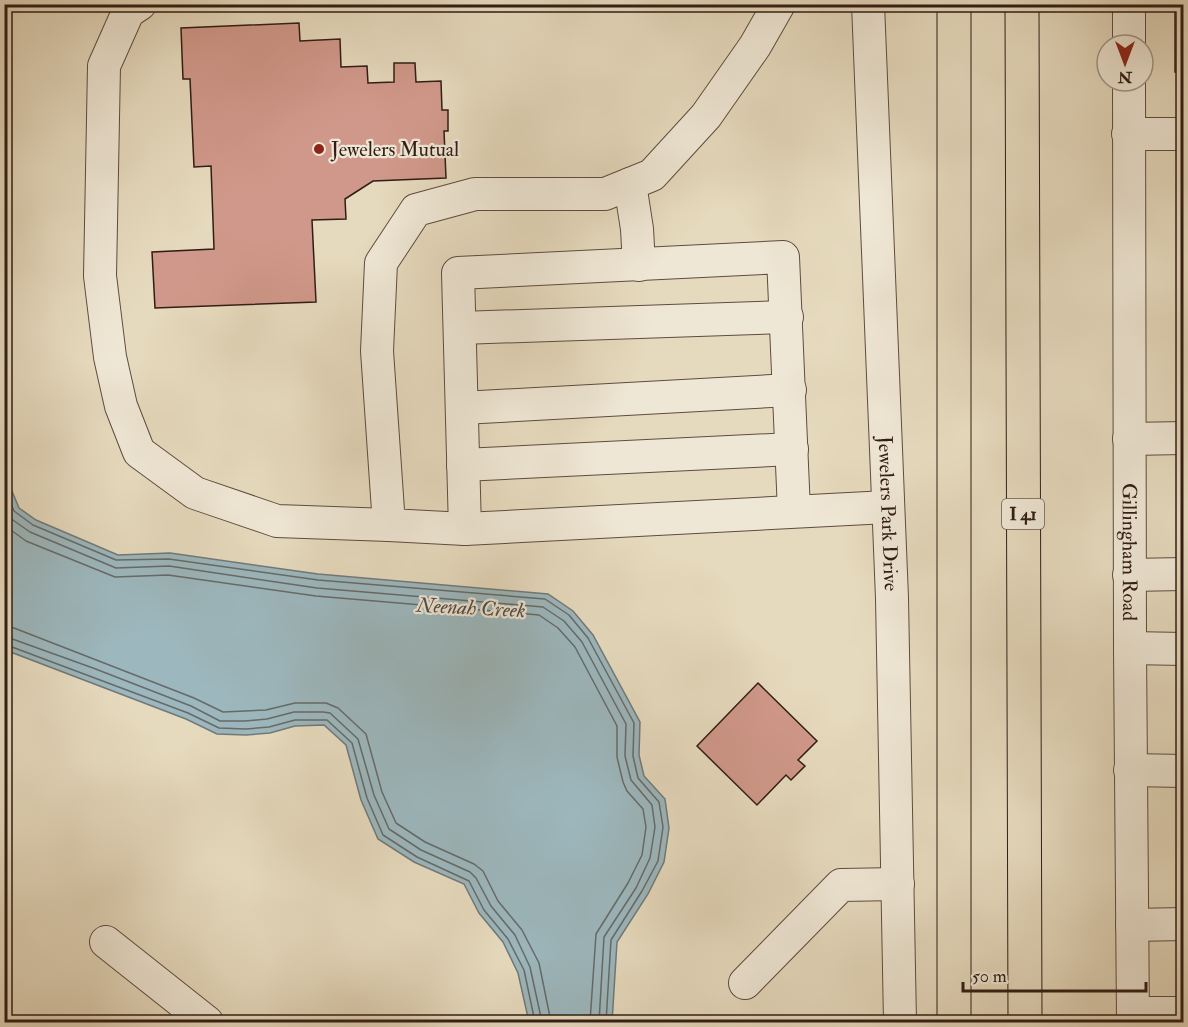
<svg xmlns="http://www.w3.org/2000/svg" width="1188" height="1027" viewBox="0 0 1188 1027" font-family="'IM FELL Double Pica',serif">
	<rect width="100%" height="100%" fill="#e6dabe"/>
	<filter id="stains"><feTurbulence type="fractalNoise" baseFrequency=".00333" numOctaves="4"/><feColorMatrix values="0 0 0 0 .2 0 0 0 0 .09 0 0 0 0 .02 0 0 0 .5 -.17"/></filter>
	<radialGradient id="worn" r=".72"><stop offset=".6" stop-color="#630" stop-opacity="0"/><stop offset="1" stop-color="#630" stop-opacity=".3"/></radialGradient>
	<path fill="#9cb7bd" stroke="#71797a" stroke-width="1.5" d="M4 472 19 508 36 520 118 555 170 553 318 574 548 594 573 611 593 635 640 722 639 755 644 776 665 799 669 828 664 862 648 894 617 942 612 1022H529L518 973 503 942 479 913 464 884 414 862 378 839 361 800 346 745 324 725 295 726 270 733 246 735 217 734 186 719 8 651 4 647Z"/>
	<g fill="none" stroke-linecap="round" stroke-linejoin="round">
		<g stroke="#666a69" stroke-width="1.5">
			<path d="M4 488 14 511 33 525 116 560 169 559 318 580 545 599 569 615 588 638 634 723 633 756 638 778 659 802 663 827 658 861 642 891 611 940 606 1022"/>
			<path d="M4 508 10 518 30 532 116 568 169 566 317 588 543 607 564 621 582 642 626 724 625 756 631 780 652 805 655 827 650 858 636 888 604 937 599 1022"/>
			<path d="M4 525 26 541 115 577 168 575 316 596 539 615 558 628 575 647 617 726V757L623 782 627 791 643 809 646 827 642 855 628 883 596 934 590 1022"/>
			<path d="M4 627 14 628 194 698 223 712 266 710 295 703H326L338 708 366 734 382 792 396 823 425 842 474 864 483 871 498 901 522 930 539 963 551 1022"/>
			<path d="M4 636 93 668 191 706 220 721H245L267 719 294 712H323L330 713 358 739 374 795 389 829 421 850 470 872 476 878 491 906 515 935 530 967 542 1022"/>
			<path d="M4 644 188 713 219 728 246 729 269 727 295 720H327L352 743 367 798 383 835 417 857 469 881 484 910 508 939 524 970 535 1022"/>
		</g>
	</g>
	<g fill="#d0988a" stroke="#311d15" stroke-width="1.5">
		<rect x="1175" y="4" width="9" height="68"/>
		<path d="M299 23 300 41 340 39 341 67 367 66 368 83 394 82V63H415L416 82 441 81 442 110H448V131H444L446 178 373 181 345 199 346 219 312 220 316 302 155 308 152 252 214 249 211 166 194 167 190 79H183L181 28Z"/>
		<path d="M758 683 817 741 798 760 805 766 791 780 786 775 757 805 697 746Z"/>
	</g>
	<g fill="none" stroke-linecap="round" stroke-linejoin="round">
		<defs>
			<g id="minor">
				<path d="M140 4 128 12 104 66 100 276 110 357 121 406 139 452 195 493 277 521 389 525"/>
				<path d="M779 4 755 46 706 116 652 175 605 194H475L416 210 381 263 377 351 389 525 465 529 887 507"/>
				<path id="s1" d="M868 4 892 598 900 1022"/>
				<path d="M1129 45V4"/>
				<path id="s2" d="M1129 81 1130 648 1133 1022"/>
				<path d="M1128 134H1184"/>
				<path d="M630 184 637 229 639 265"/>
				<path d="M460 328 787 317"/>
				<path d="M462 408 790 390"/>
				<path d="M1129 439 1184 438"/>
				<path d="M463 465 792 449"/>
				<path d="M465 529 458 273 783 257 794 511"/>
				<path d="M1129 575 1184 574"/>
				<path d="M1130 648 1184 649"/>
				<path d="M1130 770 1184 771"/>
				<path d="M1132 925 1184 924"/>
				<path d="M106 942 207 1022"/>
				<path d="M745 983 841 885 898 884"/>
				<path d="M1133 1013H1184"/>
			</g>
			<g id="highway">
				<path d="M954 4V1022"/>
				<path d="M1022 4 1025 1022"/>
			</g>
		</defs>
		<use href="#minor" stroke="#5e4c3f" stroke-width="34"/>
		<use href="#highway" stroke="#311d15" stroke-width="35"/>
		<use href="#minor" stroke="#efe7d5" stroke-width="32"/>
		<use href="#highway" stroke="#e6dabe" stroke-width="33"/>
	</g>
	<circle fill="#8f2418" stroke="#efe7d5" stroke-width="2" cx="319" cy="149" r="6"/>
	<g text-anchor="middle" dominant-baseline="central" stroke-width="4.5" stroke-linejoin="round" paint-order="stroke">
		<rect fill="#efe7d5" stroke="#6a5a4f" stroke-width="1.5" x="1002" y="499" width="42" height="30" rx="4.5"/>
		<g font-size="18" font-weight="bold" fill="#311d15">
			<text x="1023" y="514">I 41</text>
		</g>
		<g font-size="20" fill="#311d15" stroke="#efe7d5" text-anchor="start">
			<text x="331" y="149">Jewelers Mutual</text>
		</g>
		<g font-size="20" fill="#311d15" stroke="#efe7d5">
			<text stroke="none"><textPath href="#s1" startOffset="510">Jewelers Park Drive</textPath></text>
			<text stroke="none"><textPath href="#s2" startOffset="471">Gillingham Road</textPath></text>
		</g>
		<g font-size="21" font-style="italic" fill="#514b47" stroke="#efe7d5">
			<text transform="translate(471 608) rotate(3)">Neenah Creek</text>
		</g>
	</g>
	<rect width="1188" height="1027" fill="none" stroke="#e6dabe" stroke-width="24"/>
	<rect x="6" y="6" width="1176" height="1015" fill="none" stroke="#311d15" stroke-width="3"/>
	<rect x="12" y="12" width="1164" height="1003" fill="none" stroke="#311d15" stroke-width="1.5"/>
	<g transform="translate(1125 63) rotate(180)"><circle r="28" fill="#efe7d5" stroke="#a39688" stroke-width="1.5"/>
	<path d="M0-4.5L10 22L0 15L-10 22Z" fill="#8f2418"/>
	<text y="-9" font-size="16" font-weight="bold" text-anchor="middle" fill="#311d15">N</text>
	</g>
	<path d="M963 982v9h183v-9" fill="none" stroke="#311d15" stroke-width="3"/>
	<text x="972" y="982" font-size="18" fill="#311d15" stroke="#efe7d5" stroke-width="4.5" paint-order="stroke">50 m</text>
	<rect width="100%" height="100%" filter="url(#stains)"/>
	<rect width="100%" height="100%" fill="url(#worn)"/>
</svg>
